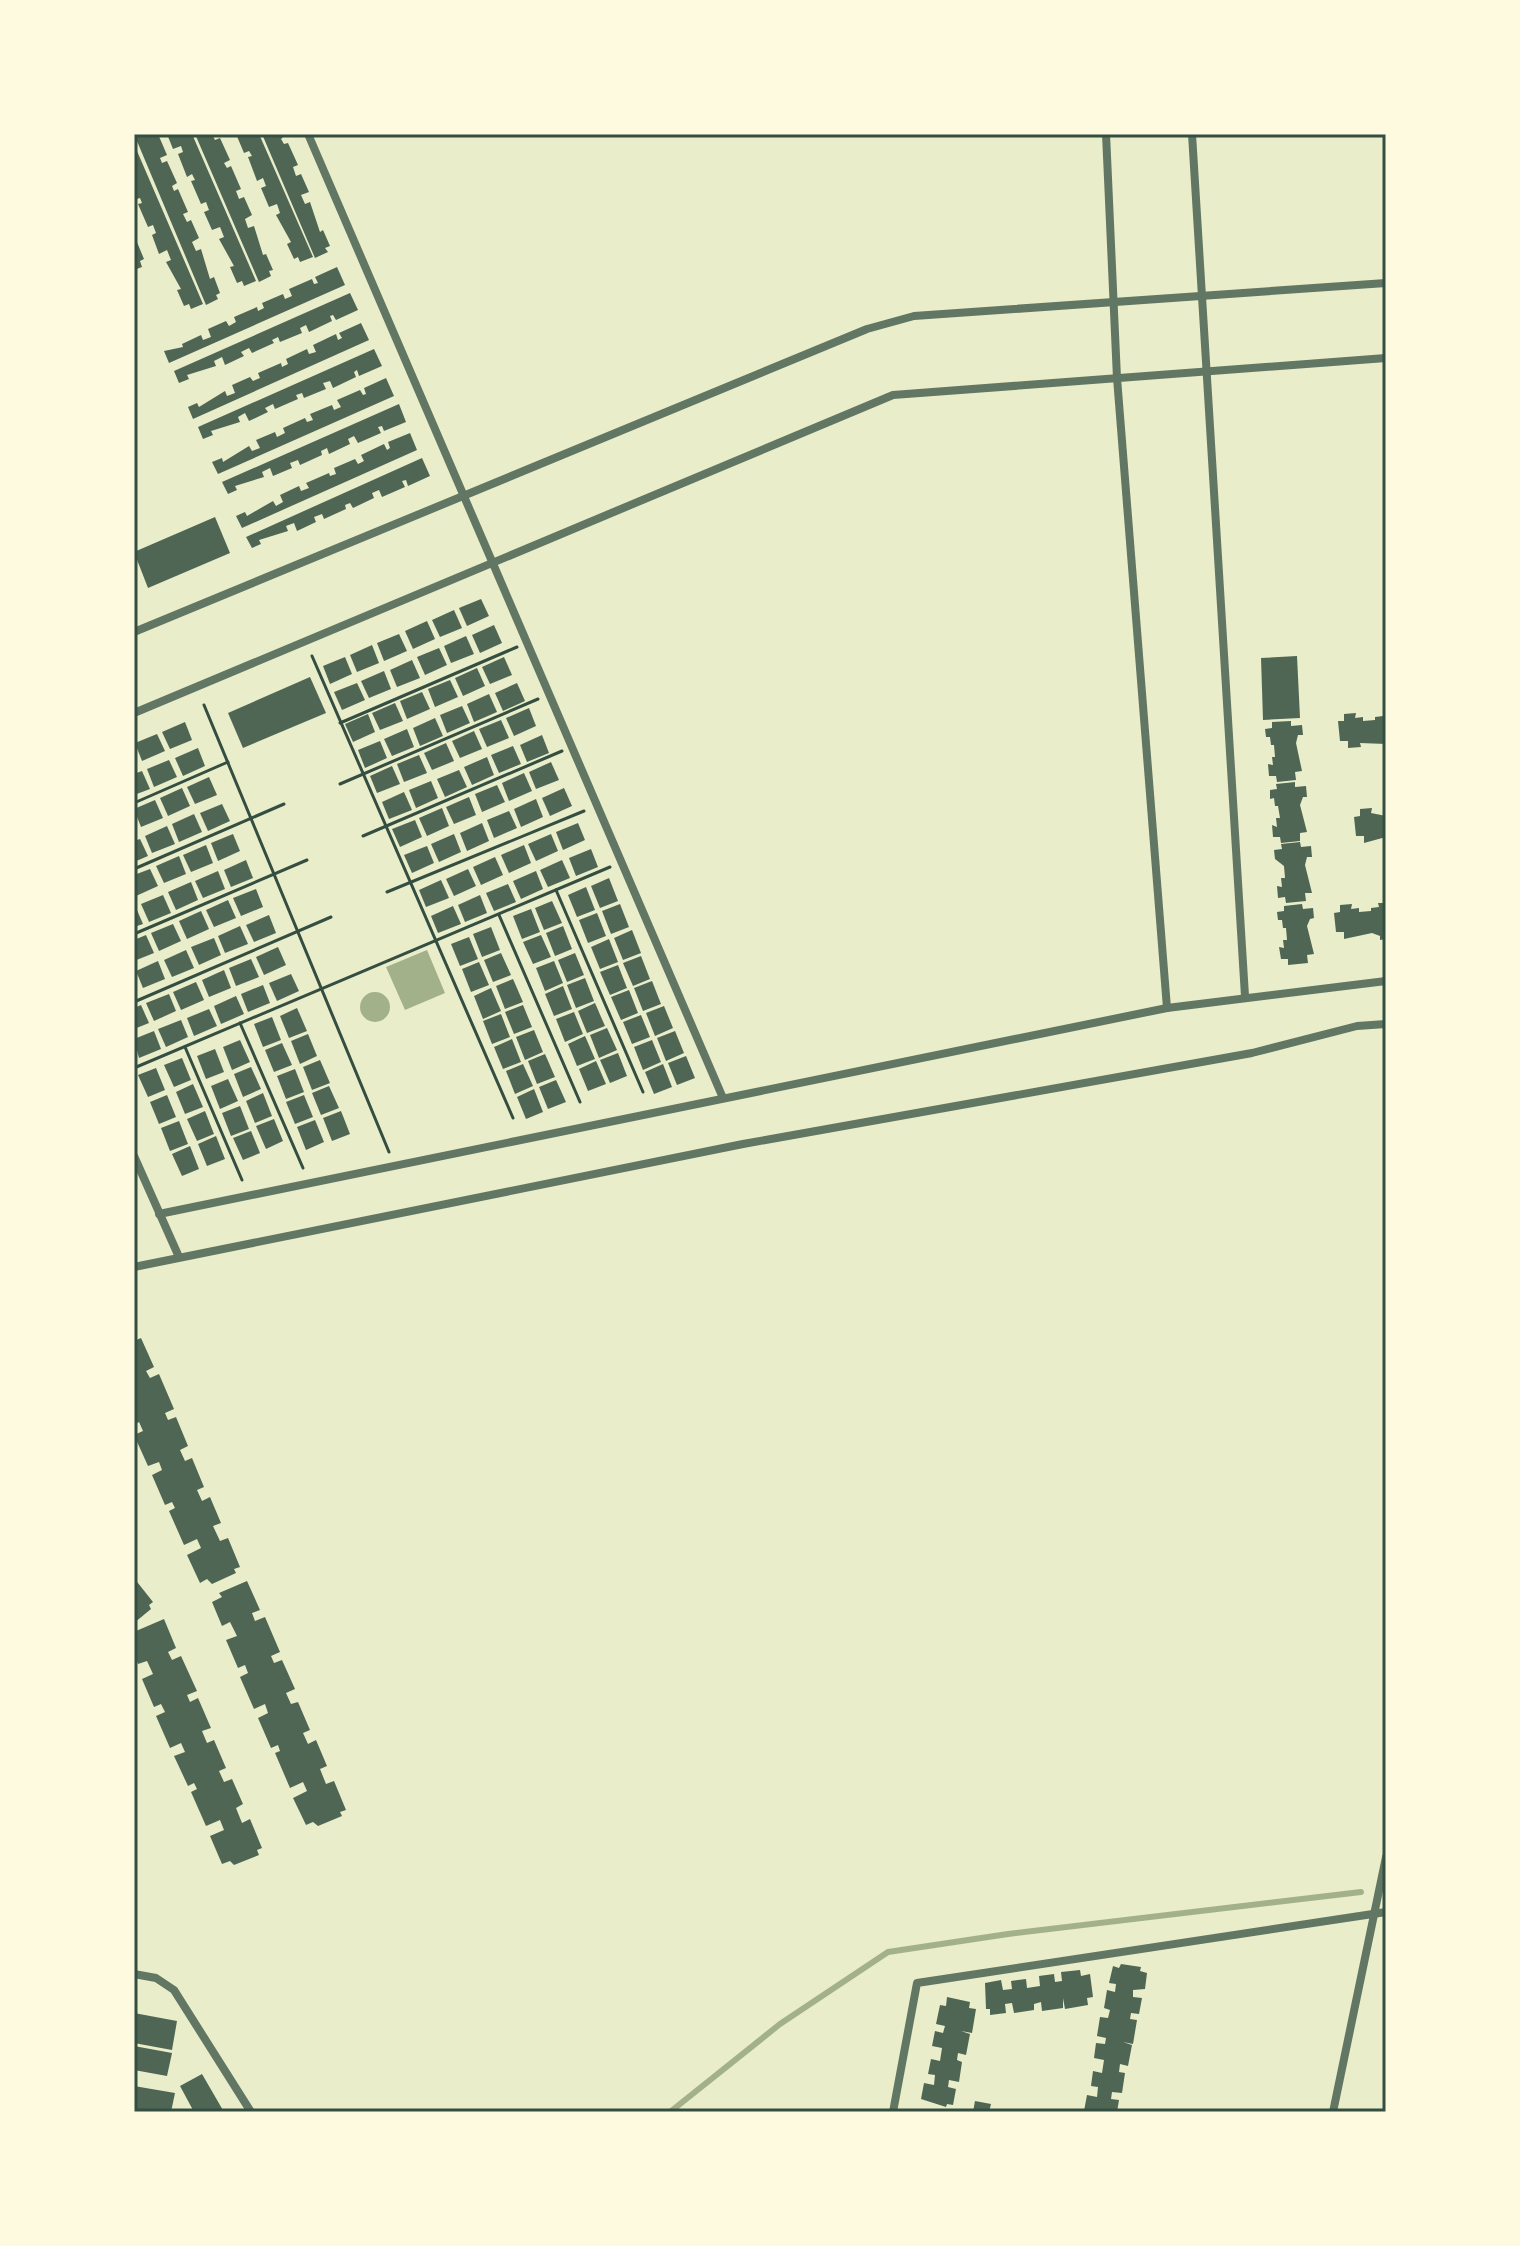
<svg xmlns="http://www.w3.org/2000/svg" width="1520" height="2246" viewBox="0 0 1520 2246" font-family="Montserrat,sans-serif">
	<rect width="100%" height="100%" fill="#e9edc9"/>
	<g fill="#a3b18a">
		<path d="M427 950 445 993 405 1010 386 967Z"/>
		<circle cx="375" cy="1007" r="15"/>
	</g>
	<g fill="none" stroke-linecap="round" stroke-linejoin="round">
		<path stroke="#a3b18a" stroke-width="6" d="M670 2112 780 2024 888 1952 1008 1934 1361 1892"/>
	</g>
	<g fill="#4f6655">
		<path d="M134 134H158L167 155 160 158 162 163 167 161 177 183 172 186 174 191 178 189 188 212 183 214 187 222 191 220 199 238 192 242 196 251 201 249 210 279 214 277 220 293 216 295 218 299 206 305Z"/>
		<path d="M167 134H192L256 281 244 286 242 281 237 283 230 267 234 266 219 239 224 237 220 227 212 230 204 212 209 210 206 202 201 204 191 181 195 180 192 174 187 177 178 154 183 152 181 146 173 149Z"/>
		<path d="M195 134H212L215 140 220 138 230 160 224 163 227 168 231 166 241 189 236 191 239 199 244 197 252 215 245 219 248 228 254 226 263 255 266 254 273 270 269 271 271 276 259 282Z"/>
		<path d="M236 134H259L313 257 300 262 298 257 294 259 287 244 291 242 276 215 280 213 277 204 269 207 261 188 266 186 263 178 257 181 248 157 252 156 249 151 244 153Z"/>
		<path d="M262 134H286L281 139 284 144 288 143 298 165 293 167 296 176 301 174 309 192 301 195 305 204 310 202 320 232 323 230 330 246 325 248 328 252 315 258Z"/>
		<path d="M134 144 203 304 191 309 189 304 184 306 177 290 181 289 166 262 171 260 167 250 159 254 152 235 156 233 153 225 148 227 138 204 142 203 140 198 134 200Z"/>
		<path d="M134 235 144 259 140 261 142 267 134 270Z"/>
		<path d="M337 267 345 285 169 363 164 351 183 347 182 344 201 335 203 340 211 337 208 329 226 321 229 326 236 322 234 317 257 307 258 311 264 308 262 303 283 294 285 299 292 296 289 289 312 279 314 284 318 283 315 277Z"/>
		<path d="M350 293 358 310 336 320 333 315 330 316 332 321 309 332 306 325 300 328 302 333 280 342 278 337 272 340 274 343 252 353 249 348 241 352 244 356 225 365 222 357 214 361 216 366 187 375 189 379 179 383 174 371Z"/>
		<path d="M361 323 369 340 193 419 188 407 197 403 199 407 225 391 227 396 235 393 232 385 250 377 253 381 260 378 258 373 281 363 282 367 288 364 286 359 307 349 309 354 316 352 313 345 336 334 338 340 342 338 339 333Z"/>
		<path d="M374 349 382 366 359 376 357 370 354 372 356 377 333 388 330 381 323 383 326 389 304 398 302 393 296 395 298 399 275 409 273 404 265 408 268 412 249 421 245 413 238 417 240 422 211 431 213 435 203 439 198 427Z"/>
		<path d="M386 378 394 396 218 474 212 462 222 458 223 462 249 446 252 451 260 448 256 440 275 432 277 437 285 433 283 428 305 418 307 422 313 420 310 414 332 405 334 410 341 407 337 400 360 390 363 395 366 394 364 388Z"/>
		<path d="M399 404 406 422 384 431 382 426 378 427 381 433 358 443 354 436 348 439 350 444 329 454 327 448 321 451 322 455 300 465 298 460 290 463 292 468 273 476 270 468 262 472 264 477 235 486 237 490 228 494 222 482Z"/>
		<path d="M410 433 417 450 242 528 236 516 245 512 247 516 273 501 276 506 283 502 280 495 299 486 301 491 309 488 306 483 329 473 330 476 336 474 334 468 355 459 358 464 364 461 361 455 384 444 387 450 390 448 388 442Z"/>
		<path d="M422 458 430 476 408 486 406 480 402 481 405 487 382 497 379 490 372 493 374 498 353 508 350 503 345 505 346 509 324 519 322 514 314 517 316 522 297 531 294 523 286 526 288 531 259 540 261 544 252 548 246 537Z"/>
		<path d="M215 517 230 553 148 588 134 552Z"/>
		<path d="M481 599 489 616 467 626 459 608Z"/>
		<path d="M454 610 462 628 440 637 432 620Z"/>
		<path d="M427 621 435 639 413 649 405 631Z"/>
		<path d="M494 625 502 643 480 653 472 635Z"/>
		<path d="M399 634 407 651 384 661 377 643Z"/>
		<path d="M466 636 474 654 451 663 444 646Z"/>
		<path d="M372 645 379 663 357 672 350 655Z"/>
		<path d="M439 648 447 665 425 675 417 657Z"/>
		<path d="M1297 656 1300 718 1263 720 1261 658Z"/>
		<path d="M345 657 352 674 330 684 323 666Z"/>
		<path d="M504 657 512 675 490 684 482 667Z"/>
		<path d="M412 660 420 678 397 687 390 670Z"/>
		<path d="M477 668 485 686 463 696 455 678Z"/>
		<path d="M384 671 391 689 369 698 361 681Z"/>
		<path d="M310 677 326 713 243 748 228 713Z"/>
		<path d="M450 680 458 697 435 707 428 689Z"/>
		<path d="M357 683 365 700 342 710 334 692Z"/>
		<path d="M517 683 525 701 503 711 495 693Z"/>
		<path d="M422 692 430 709 407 719 400 701Z"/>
		<path d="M489 694 497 712 474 722 467 704Z"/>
		<path d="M395 703 403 721 380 730 372 713Z"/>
		<path d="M462 706 470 723 447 733 440 715Z"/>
		<path d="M529 708 536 726 514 736 506 718Z"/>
		<path d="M1383 712H1386V744L1360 743 1361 747 1348 748V741H1340L1338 721H1344V714L1356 713 1355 718 1363 717V721L1375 720V717L1383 716Z"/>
		<path d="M368 714 375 732 353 742 345 724Z"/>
		<path d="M435 718 443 736 420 746 413 728Z"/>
		<path d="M501 720 509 738 487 747 479 729Z"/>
		<path d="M1291 721V726L1302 725 1303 735H1298L1296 743 1302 771 1295 772 1296 780 1277 782 1276 776H1269L1268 764 1273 765 1272 757H1275L1274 745H1271L1270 737H1266L1265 729 1272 728V722Z"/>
		<path d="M185 722 192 740 170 749 162 732Z"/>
		<path d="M407 729 414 747 392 756 384 739Z"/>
		<path d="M474 731 482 749 460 758 452 741Z"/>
		<path d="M157 734 165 751 142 761 135 743Z"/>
		<path d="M542 735 549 753 527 762 520 745Z"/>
		<path d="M380 741 387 758 365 768 358 750Z"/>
		<path d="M446 743 454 761 432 770 424 753Z"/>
		<path d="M513 746 521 764 499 773 491 755Z"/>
		<path d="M198 748 205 766 183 776 175 758Z"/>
		<path d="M419 755 427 773 404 782 397 764Z"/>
		<path d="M487 757 494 775 472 785 464 767Z"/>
		<path d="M169 760 177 777 154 787 147 769Z"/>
		<path d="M551 762 559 780 536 789 529 772Z"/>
		<path d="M392 766 400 784 377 793 370 776Z"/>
		<path d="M459 770 467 787 445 797 437 779Z"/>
		<path d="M142 771 150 789 134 795V774Z"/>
		<path d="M524 773 532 791 509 801 502 783Z"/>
		<path d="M209 777 217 795 195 804 187 787Z"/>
		<path d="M431 781 438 798 416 808 409 790Z"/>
		<path d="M1295 782V787L1306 786 1307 797H1303L1300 805 1307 832 1300 833V841L1281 843 1280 837H1273L1272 825 1277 827 1276 818H1280L1278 806H1275L1274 798 1270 799V790L1277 789 1276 784Z"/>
		<path d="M497 785 505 802 482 812 475 794Z"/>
		<path d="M182 788 190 806 168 816 160 798Z"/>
		<path d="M564 788 572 806 550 816 542 798Z"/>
		<path d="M404 792 412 810 389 819 382 802Z"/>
		<path d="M469 797 476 815 454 824 446 807Z"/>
		<path d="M536 799 543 817 521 827 514 809Z"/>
		<path d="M155 800 163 818 141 827 134 809Z"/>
		<path d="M222 804 230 821 208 831 200 813Z"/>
		<path d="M442 808 449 826 427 836 419 818Z"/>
		<path d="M1372 808 1371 813 1386 816V837L1364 843V836H1356L1354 817 1360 816V809Z"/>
		<path d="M509 811 517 828 494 838 487 820Z"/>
		<path d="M194 814 202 832 179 842 172 824Z"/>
		<path d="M415 820 422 837 400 847 392 829Z"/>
		<path d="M482 823 489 841 467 851 460 833Z"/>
		<path d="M578 823 585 840 563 850 556 832Z"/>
		<path d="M167 826 175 844 152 853 145 836Z"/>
		<path d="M233 834 240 851 218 861 211 843Z"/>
		<path d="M454 834 461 852 439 862 431 844Z"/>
		<path d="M551 834 558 851 536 861 528 844Z"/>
		<path d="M140 839 148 856 134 862V841Z"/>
		<path d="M1300 842 1301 847 1311 846 1312 857H1307L1305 865 1312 893H1305L1306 901 1286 903 1285 897 1278 898 1277 886 1282 887 1281 878H1285L1284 866 1275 859 1274 850 1282 849 1281 844Z"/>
		<path d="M206 845 213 863 191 872 183 855Z"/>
		<path d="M524 845 531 863 509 873 501 855Z"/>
		<path d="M427 846 434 863 412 873 404 855Z"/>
		<path d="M591 849 598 867 576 876 569 858Z"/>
		<path d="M179 856 186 874 164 883 156 866Z"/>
		<path d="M495 857 503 875 481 885 473 867Z"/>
		<path d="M246 860 253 878 231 887 224 870Z"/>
		<path d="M562 860 570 878 548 887 540 870Z"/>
		<path d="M150 869 158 886 136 896 134 875Z"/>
		<path d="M468 869 476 886 454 896 446 879Z"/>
		<path d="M218 871 225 889 203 898 195 881Z"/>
		<path d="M536 871 543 889 521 899 513 881Z"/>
		<path d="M609 878 618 901 600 908 591 886Z"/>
		<path d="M441 880 449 898 426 907 419 890Z"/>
		<path d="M191 882 198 900 176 910 168 892Z"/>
		<path d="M508 884 516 902 494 911 486 893Z"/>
		<path d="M586 887 595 910 577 917 568 895Z"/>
		<path d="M256 889 263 907 241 916 233 898Z"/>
		<path d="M163 895 171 913 149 922 141 904Z"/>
		<path d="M480 895 487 913 465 922 458 905Z"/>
		<path d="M228 900 236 918 214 927 206 910Z"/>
		<path d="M552 901 562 923 544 930 535 908Z"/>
		<path d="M134 903 143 924 134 927Z"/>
		<path d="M1378 903H1386V939L1380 940V936L1372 933 1344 939V932H1336L1334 913 1340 912V905L1352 904 1351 909 1359 908V912L1371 911V908L1379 907Z"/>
		<path d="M620 904 629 927 611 934 602 911Z"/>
		<path d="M1302 904 1303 909 1313 908 1314 918 1310 919 1307 926 1314 954 1307 955 1308 963 1288 965V959H1281L1279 947 1284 948 1283 940H1287L1286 928H1283L1282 920H1278L1277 912 1284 911V906Z"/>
		<path d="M453 906 461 924 438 933 431 916Z"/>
		<path d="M531 909 540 932 522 939 513 916Z"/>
		<path d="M201 911 209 929 187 939 179 921Z"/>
		<path d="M597 913 606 936 588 943 579 920Z"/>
		<path d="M269 915 276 933 254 942 246 925Z"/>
		<path d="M173 924 181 941 159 951 151 933Z"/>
		<path d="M240 926 248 944 225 953 218 936Z"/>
		<path d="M563 926 572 949 555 956 546 933Z"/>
		<path d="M491 927 500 950 482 957 473 934Z"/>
		<path d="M632 930 641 953 623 960 614 938Z"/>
		<path d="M146 935 154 953 134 961V940Z"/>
		<path d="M541 935 551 957 533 964 523 942Z"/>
		<path d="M469 937 478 959 460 966 451 944Z"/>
		<path d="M214 938 221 955 199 965 191 947Z"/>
		<path d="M609 939 618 962 600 969 591 947Z"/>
		<path d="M278 947 286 965 264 975 256 957Z"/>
		<path d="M186 950 194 968 172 977 164 960Z"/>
		<path d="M501 953 511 975 493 982 484 960Z"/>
		<path d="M575 953 584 975 567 982 558 960Z"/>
		<path d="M641 956 650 979 633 986 623 963Z"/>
		<path d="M251 959 259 977 236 986 229 968Z"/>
		<path d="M158 961 165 979 143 988 136 971Z"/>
		<path d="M554 961 563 983 545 991 536 968Z"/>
		<path d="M479 962 489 985 471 992 462 969Z"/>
		<path d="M618 965 627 988 610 995 600 972Z"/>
		<path d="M224 970 231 988 209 997 202 980Z"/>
		<path d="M291 974 299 991 277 1001 269 983Z"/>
		<path d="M585 978 594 1001 576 1008 567 985Z"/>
		<path d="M513 979 523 1002 505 1009 496 986Z"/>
		<path d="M652 981 661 1004 643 1011 634 988Z"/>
		<path d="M196 982 204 1000 181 1010 173 992Z"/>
		<path d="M263 985 270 1003 248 1012 241 994Z"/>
		<path d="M563 986 572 1009 554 1016 545 994Z"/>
		<path d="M491 988 501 1011 483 1019 474 996Z"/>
		<path d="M629 990 638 1013 621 1020 611 997Z"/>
		<path d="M169 994 176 1011 154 1021 146 1003Z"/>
		<path d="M236 996 244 1014 221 1024 214 1006Z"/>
		<path d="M595 1003 605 1026 587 1033 578 1011Z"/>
		<path d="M141 1005 149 1023 134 1029V1008Z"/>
		<path d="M523 1005 532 1027 514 1034 505 1012Z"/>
		<path d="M664 1006 673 1028 655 1036 646 1013Z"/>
		<path d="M297 1008 307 1031 289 1038 280 1016Z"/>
		<path d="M209 1009 217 1026 194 1036 187 1018Z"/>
		<path d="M574 1012 583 1034 565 1042 556 1019Z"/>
		<path d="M501 1014 510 1037 492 1044 483 1021Z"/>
		<path d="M641 1015 650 1037 632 1044 623 1022Z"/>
		<path d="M272 1017 281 1040 263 1047 254 1024Z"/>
		<path d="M181 1020 188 1037 166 1047 158 1029Z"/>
		<path d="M607 1028 617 1050 599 1058 590 1035Z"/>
		<path d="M534 1030 543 1052 525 1060 516 1037Z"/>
		<path d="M154 1031 161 1049 139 1058 134 1039Z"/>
		<path d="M675 1031 684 1053 666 1061 657 1038Z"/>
		<path d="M308 1034 317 1056 300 1064 291 1041Z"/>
		<path d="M585 1036 595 1059 577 1066 568 1044Z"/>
		<path d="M512 1039 521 1062 503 1069 494 1047Z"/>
		<path d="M240 1040 250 1062 232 1070 223 1047Z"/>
		<path d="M652 1040 661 1062 643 1070 634 1047Z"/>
		<path d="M282 1043 292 1065 274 1072 265 1050Z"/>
		<path d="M215 1049 224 1072 206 1079 197 1056Z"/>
		<path d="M618 1053 627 1076 610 1083 600 1060Z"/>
		<path d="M545 1054 555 1077 537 1084 528 1061Z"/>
		<path d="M686 1056 695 1078 677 1085 668 1063Z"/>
		<path d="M182 1058 191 1080 174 1087 164 1065Z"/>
		<path d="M320 1060 330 1083 312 1090 303 1067Z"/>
		<path d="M596 1061 606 1084 588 1091 579 1069Z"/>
		<path d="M523 1064 533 1086 515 1094 506 1071Z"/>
		<path d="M663 1064 672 1087 654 1094 645 1072Z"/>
		<path d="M251 1067 261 1089 243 1097 234 1074Z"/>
		<path d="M156 1068 165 1090 148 1097 138 1075Z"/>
		<path d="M295 1069 304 1092 286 1099 277 1076Z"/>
		<path d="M228 1079 238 1101 220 1109 211 1086Z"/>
		<path d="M556 1080 566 1102 548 1109 539 1087Z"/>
		<path d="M193 1084 203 1107 185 1114 176 1092Z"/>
		<path d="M329 1086 339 1108 321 1115 312 1093Z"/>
		<path d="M534 1089 543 1112 526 1119 517 1097Z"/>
		<path d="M263 1093 272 1116 255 1123 246 1101Z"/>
		<path d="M167 1095 176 1117 159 1124 150 1102Z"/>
		<path d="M304 1095 313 1117 295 1124 286 1102Z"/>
		<path d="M240 1106 249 1129 231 1136 222 1113Z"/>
		<path d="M205 1111 214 1134 197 1141 187 1119Z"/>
		<path d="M341 1111 350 1134 332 1141 323 1118Z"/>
		<path d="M274 1119 283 1141 266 1149 256 1126Z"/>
		<path d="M315 1120 324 1142 306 1150 297 1127Z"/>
		<path d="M179 1121 188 1144 170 1151 161 1128Z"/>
		<path d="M251 1131 260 1153 243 1160 233 1138Z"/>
		<path d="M216 1136 225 1159 207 1166 198 1144Z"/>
		<path d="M190 1146 199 1169 182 1176 172 1154Z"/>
		<path d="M141 1338 154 1367 146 1371 150 1378 159 1374 174 1409 165 1413 168 1420 176 1417 188 1446 180 1450 185 1461 192 1458 204 1487 197 1490 202 1501 210 1497 221 1523 213 1526 220 1541 228 1538 240 1567 234 1569 236 1573 212 1584 207 1579 200 1583 187 1555 201 1548 197 1539 184 1545 169 1511 175 1508 172 1502 165 1505 152 1475 162 1470 159 1462 148 1466 134 1435 143 1431 139 1422 134 1425V1341Z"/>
		<path d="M134 1578 153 1602 149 1605 151 1609 134 1623Z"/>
		<path d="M247 1581 260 1610 252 1613 255 1621 265 1617 280 1652 271 1656 274 1663 282 1660 295 1689 286 1693 291 1704 298 1702 310 1730 303 1733 308 1744 316 1740 327 1766 320 1769 326 1784 334 1781 346 1810 340 1812 342 1816 318 1826 313 1822 306 1825 293 1798 307 1791 303 1782 290 1788 275 1753 280 1751 278 1745 271 1748 258 1718 268 1713 265 1704 254 1709 240 1677 248 1673 245 1665 238 1668 226 1640 237 1636 230 1622 222 1626 212 1602 222 1597 219 1593Z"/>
		<path d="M164 1619 176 1648 168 1652 172 1660 181 1656 197 1691 187 1695 190 1702 198 1698 211 1728 202 1731 207 1743 214 1740 226 1768 219 1771 224 1782 232 1779 243 1804 236 1808 242 1823 250 1819 262 1848 257 1850 259 1855 234 1865 230 1861 222 1864 210 1836 224 1830 220 1820 206 1826 191 1792 197 1789 194 1783 188 1786 174 1756 185 1752 181 1743 170 1748 156 1716 165 1712 161 1704 154 1707 142 1679 153 1674 147 1661 138 1664 134 1654 136 1631Z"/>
		<path d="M1121 1964 1141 1967 1140 1971 1147 1973 1145 1989 1133 1990V1997L1142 1998 1139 2014 1131 2013 1130 2019 1137 2020 1133 2044 1123 2042 1132 2045 1128 2066 1120 2064 1119 2072 1125 2073 1122 2093 1112 2092 1111 2099 1119 2100 1117 2112 1084 2111 1087 2095 1097 2097 1098 2087 1091 2086 1093 2071 1102 2073 1104 2060 1094 2058 1096 2043 1105 2044 1106 2038 1097 2036 1100 2017 1108 2018 1110 2010 1104 2008 1107 1990 1115 1992 1116 1984 1109 1983 1113 1966 1119 1968Z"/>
		<path d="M1080 1970 1081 1976 1090 1974 1093 1997 1087 1998 1088 2005 1065 2009 1063 1998V2008L1042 2011 1041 2002 1034 2004V2010L1014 2013 1012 2003 1005 2004 1006 2013 990 2015V2009H986L985 1983 1001 1980 1003 1990 1012 1989 1011 1981 1026 1979 1027 1988 1040 1986 1039 1976 1054 1974 1055 1982 1062 1981 1061 1972Z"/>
		<path d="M947 1997 970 2002 969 2008 976 2009 972 2033 961 2031 970 2034 966 2055 958 2053 957 2060 962 2062 959 2082 949 2080 948 2087 956 2089 953 2105 947 2104 946 2107 921 2099 924 2083 934 2085 935 2075 928 2074 931 2059 940 2061 942 2048 932 2046 935 2031 943 2033 945 2026 936 2024 940 2005 946 2006Z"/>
		<path d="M134 2013 177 2021 172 2050 134 2043Z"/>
		<path d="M134 2046 172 2053 167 2076 134 2070Z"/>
		<path d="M202 2074 224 2112H194L180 2086Z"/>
		<path d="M134 2086 175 2093 171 2112H134Z"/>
		<path d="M975 2101 991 2104 989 2112H973Z"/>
	</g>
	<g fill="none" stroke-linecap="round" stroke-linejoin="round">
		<g stroke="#344e41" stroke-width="3">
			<path d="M312 656 513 1118"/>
			<path d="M204 705 389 1152"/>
			<path d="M340 723 517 647"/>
			<path d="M340 784 538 699"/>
			<path d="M134 803 228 762"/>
			<path d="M363 836 562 751"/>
			<path d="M134 869 284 804"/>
			<path d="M556 890 643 1092"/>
			<path d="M387 892 584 811"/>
			<path d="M499 915 580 1102"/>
			<path d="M134 934 307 860"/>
			<path d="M134 1002 331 917"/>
			<path d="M240 1023 303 1168"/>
			<path d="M185 1047 242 1180"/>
			<path d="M134 1068 610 867"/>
		</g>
		<g stroke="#617663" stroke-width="8">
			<path d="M308 134 723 1098"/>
			<path d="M1106 134 1117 378 1167 1008"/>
			<path d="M1192 134 1245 996"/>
			<path d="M134 632 867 329 914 316 1386 283"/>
			<path d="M134 713 893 395 1386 358"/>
			<path d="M134 1156 179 1257"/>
			<path d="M159 1214 1167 1008 1386 981"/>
			<path d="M134 1267 743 1144 1252 1053 1357 1026 1386 1024"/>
			<path d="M134 1974 156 1978 174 1990 251 2112"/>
			<path d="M893 2112 917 1983 1386 1912"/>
			<path d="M1333 2112 1386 1857"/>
		</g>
	</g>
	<rect width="1520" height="2246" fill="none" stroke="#fefae0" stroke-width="272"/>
	<rect x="136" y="136" width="1248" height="1974" fill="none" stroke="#344e41" stroke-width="3"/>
</svg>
